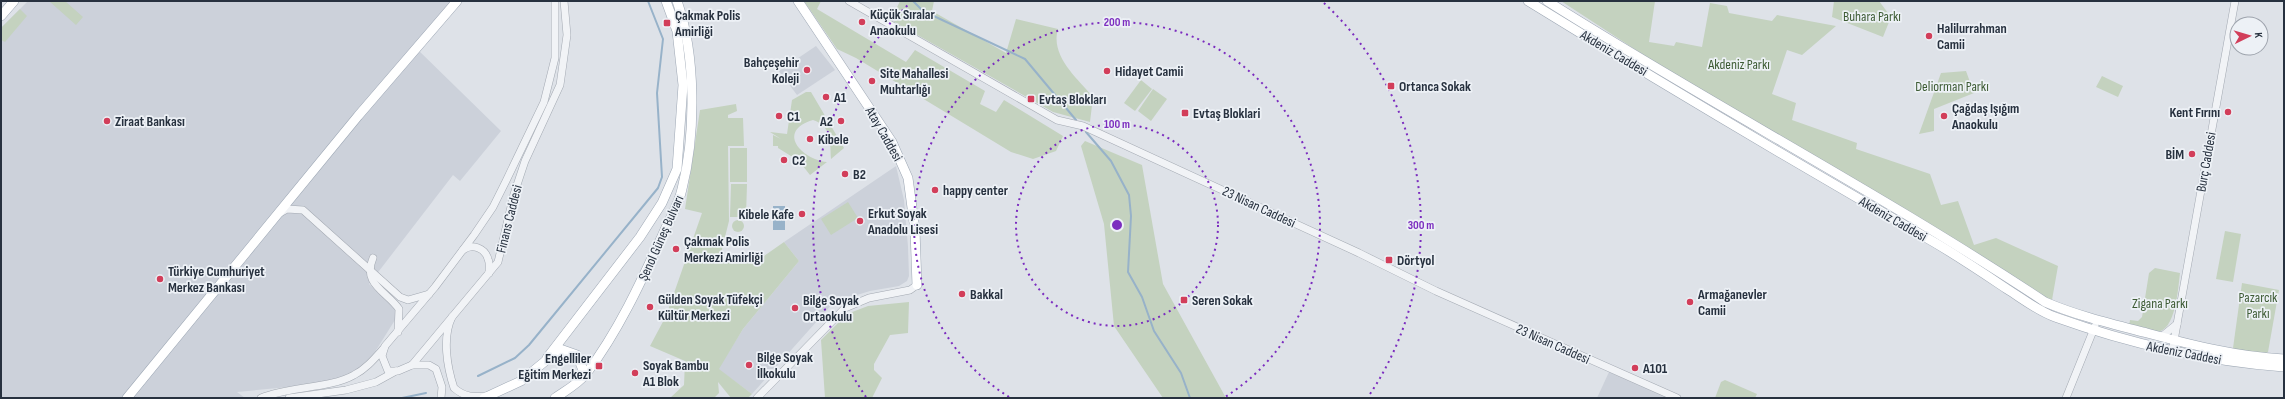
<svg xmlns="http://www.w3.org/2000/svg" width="2285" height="399" viewBox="0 0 2285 399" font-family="'Sofia Sans Condensed',sans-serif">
	<rect width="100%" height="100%" fill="#dee2e8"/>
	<g fill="#ccd1da">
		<path d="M28 1H452L415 47 501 131 460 181 453 175 369 284 400 312 368 363 346 377 310 385 237 392 245 398H1V28Z"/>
		<path d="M816 46 835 70 797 95 779 71Z"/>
		<path d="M896 166 904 200 908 247 909 276 907 281 899 286 870 291 834 302 752 394 718 369 743 329 799 261 784 242Z"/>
		<path d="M1609 372 1672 398H1597Z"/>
	</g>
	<g fill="#c4d2bf">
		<path d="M49 1H65L83 17 76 25Z"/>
		<path d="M804 1H821L817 9 906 62 915 50 985 91 980 104 996 112 1004 100 1063 136 1056 151 1033 159 1011 152 856 58 837 49Z"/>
		<path d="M900 1H934L932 11 1006 53 1016 19 1058 29C1050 56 1077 78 1093 97L1090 122 1053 112 891 20Z"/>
		<path d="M1561 1H1655L1649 42 1674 46 1676 42 1702 47 1710 3 1727 6 1729 13 1772 21 1777 15 1836 26 1802 55 1787 50 1772 94 1796 103 1792 120 1857 143 1856 149 1930 174 1941 205 1958 201 1974 245 1996 238 2058 266 2052 300 2044 299 1662 67Z"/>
		<path d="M1834 1H1879L1891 17 1883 37 1832 17Z"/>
		<path d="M20 9 27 16 5 42 1 40V28Z"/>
		<path d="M1966 71 1974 93 1934 109V131L1919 134 1941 73Z"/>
		<path d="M2102 76 2123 86 2118 97 2096 87Z"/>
		<path d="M1141 80 1152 89 1135 111 1124 103Z"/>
		<path d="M1153 89 1167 99 1151 121 1138 111Z"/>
		<path d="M806 92H811L844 148 831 159C830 143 832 126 813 120 776 131 801 159 827 162L810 175 799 161 778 148V146H773V135L781 139 770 132 787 134 792 100Z"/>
		<path d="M736 104 737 111 728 115V118H743L744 146H728L729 221 719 261 764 256 784 242 799 261 743 329 719 369 752 394 748 398H731L718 382 719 393 714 398H670L684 385 685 361 650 346 666 316 702 213 685 209 700 110Z"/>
		<path d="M1085 141 1142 165 1163 284 1226 398H1163L1114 326 1104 224 1081 146Z"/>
		<rect x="730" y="148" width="17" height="34"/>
		<path d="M731 184H747L746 217H730Z"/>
		<path d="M848 202 858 218 831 235 821 219Z"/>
		<circle cx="738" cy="226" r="6"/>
		<path d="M2225 231 2241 234 2233 282 2216 279Z"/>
		<path d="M2155 268 2180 273C2178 288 2176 332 2156 332 2147 333 2137 328 2129 326L2130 320 2138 321 2142 317 2149 273Z"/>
		<path d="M2242 283 2279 290 2268 352 2264 354 2235 350 2233 348Z"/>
		<path d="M909 302 908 333 890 335 874 364V370L882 378 872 398H825L821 340 847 314 868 306Z"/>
		<path d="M1725 380 1757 394 1755 398H1715L1721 382Z"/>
	</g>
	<rect fill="#97b2c9" x="773" y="206" width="12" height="24"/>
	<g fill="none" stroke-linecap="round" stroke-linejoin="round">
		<g stroke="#97b2c9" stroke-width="2">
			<path d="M913 1 923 11 1025 59 1076 120"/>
			<path d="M1086 132 1111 161 1129 195 1131 216 1128 272 1142 297 1154 331 1181 373 1190 398"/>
			<path d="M478 376 515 358 529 345 658 188 662 177 657 93 663 39 648 1"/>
			<path d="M402 398 426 393"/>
		</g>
		<defs>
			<g id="minor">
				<path d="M849 1 1057 120 1083 126 1359 253 1436 291 1677 398"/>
				<path d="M280 213 287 209 303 210 400 297 408 300 429 294"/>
				<path d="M463 250C472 243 485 248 488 259 490 263 489 269 489 273"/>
				<path d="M373 258C362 284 386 291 399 309L398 332"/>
				<path d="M452 317 412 365 398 371H388L382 356 385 346 435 287 474 235 493 207 506 181 544 102 555 58V1"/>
				<path d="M2161 337 2177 324"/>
				<path d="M2172 352 2235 1"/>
				<path d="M412 365H429L436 369 442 387 441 398"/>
				<path d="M488 396C474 397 466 398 454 388 447 367 442 337 452 317L498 262 514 194 525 161 560 85 567 35 564 1"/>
				<path d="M261 398C290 386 329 389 354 375 366 369 375 358 384 348"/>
				<path d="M289 398 346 390 376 382 396 371"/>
				<path d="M757 398 845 308 869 298 910 290 917 285"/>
				<path d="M2066 398 2095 326"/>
			</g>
			<g id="major">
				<path d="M798 1 892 142 908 178 915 230 917 285"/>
				<path d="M1528 1C1661 83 1796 163 1932 241 1958 256 1983 273 2007 289 2023 299 2038 311 2055 317 2130 344 2205 361 2284 367"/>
				<path d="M1547 1C1711 105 1884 195 2045 302 2078 316 2112 324 2147 333 2192 345 2238 357 2284 359"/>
				<path d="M1 16 14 1"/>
				<path d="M547 358 640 237 662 203 677 169 683 85 677 31 666 1"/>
				<path d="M127 398 358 116 457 1"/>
				<path d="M484 398 521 381 560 349 577 355 585 375"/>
				<path d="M555 398C565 391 578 384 586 374 618 332 641 282 663 234 669 220 679 204 682 189 696 134 696 55 677 1"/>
			</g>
		</defs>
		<use href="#minor" stroke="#a3a9b2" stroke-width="8"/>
		<use href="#major" stroke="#9da7b4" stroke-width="10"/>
		<use href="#minor" stroke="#f1f3f6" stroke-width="7"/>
		<use href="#major" stroke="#fff" stroke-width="9"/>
	</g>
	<g fill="none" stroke="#7b2cbf" stroke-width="2" stroke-dasharray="2 4">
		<circle cx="1117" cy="225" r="101"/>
		<path d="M1009 397A203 203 0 1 1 1225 397"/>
		<path d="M866 397A304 304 0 0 1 910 3M1324 3A304 304 0 0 1 1368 397"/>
	</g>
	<g fill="#d23e5a" stroke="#edf1f6" stroke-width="1.5">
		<circle cx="862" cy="22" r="4"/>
		<rect x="663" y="19" width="8" height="8" rx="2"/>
		<circle cx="1929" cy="36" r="4"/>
		<circle cx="807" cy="70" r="4"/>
		<circle cx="1107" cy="71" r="4"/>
		<circle cx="872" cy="81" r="4"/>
		<rect x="1387" y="82" width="8" height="8" rx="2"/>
		<circle cx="826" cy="97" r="4"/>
		<rect x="1027" y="95" width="8" height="8" rx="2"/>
		<circle cx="2228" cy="112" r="4"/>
		<rect x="1181" y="109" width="8" height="8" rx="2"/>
		<circle cx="779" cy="116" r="4"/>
		<circle cx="1944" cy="116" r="4"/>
		<circle cx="107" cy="121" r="4"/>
		<circle cx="841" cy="121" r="4"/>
		<circle cx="810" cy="139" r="4"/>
		<circle cx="2192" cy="154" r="4"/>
		<circle cx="784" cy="160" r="4"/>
		<circle cx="845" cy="174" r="4"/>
		<circle cx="935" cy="190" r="4"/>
		<circle cx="802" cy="214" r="4"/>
		<circle cx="860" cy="221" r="4"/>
		<circle cx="676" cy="249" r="4"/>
		<rect x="1385" y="256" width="8" height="8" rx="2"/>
		<circle cx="160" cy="279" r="4"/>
		<circle cx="962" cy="294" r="4"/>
		<rect x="1180" y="296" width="8" height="8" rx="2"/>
		<circle cx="1690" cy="302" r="4"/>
		<circle cx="650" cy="307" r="4"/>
		<circle cx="795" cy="308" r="4"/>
		<circle cx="749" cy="365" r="4"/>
		<rect x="595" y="362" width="8" height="8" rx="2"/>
		<circle cx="1635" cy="368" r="4"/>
		<circle cx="635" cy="373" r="4"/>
	</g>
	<g text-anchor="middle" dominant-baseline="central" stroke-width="3.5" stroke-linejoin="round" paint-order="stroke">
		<g font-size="14" font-weight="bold" fill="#27313f" stroke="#edf1f6" text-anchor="start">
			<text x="870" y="14">Küçük Sıralar<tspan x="870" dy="16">Anaokulu</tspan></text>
			<text x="675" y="15">Çakmak Polis<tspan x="675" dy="16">Amirliği</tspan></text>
			<text x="1937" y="28">Halilurrahman<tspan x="1937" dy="16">Camii</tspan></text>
			<text x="799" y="62" text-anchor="end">Bahçeşehir<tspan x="799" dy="16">Koleji</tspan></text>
			<text x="1115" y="71">Hidayet Camii</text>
			<text x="880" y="73">Site Mahallesi<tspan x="880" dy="16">Muhtarlığı</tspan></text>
			<text x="1399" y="86">Ortanca Sokak</text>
			<text x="834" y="97">A1</text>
			<text x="1039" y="99">Evtaş Blokları</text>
			<text x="1952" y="108">Çağdaş Işığım<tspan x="1952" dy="16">Anaokulu</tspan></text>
			<text x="2220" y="112" text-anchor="end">Kent Fırını</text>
			<text x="1193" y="113">Evtaş Bloklari</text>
			<text x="787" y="116">C1</text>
			<text x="115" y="121">Ziraat Bankası</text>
			<text x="833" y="121" text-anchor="end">A2</text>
			<text x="818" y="139">Kibele</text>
			<text x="2184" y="154" text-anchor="end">BİM</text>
			<text x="792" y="160">C2</text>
			<text x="853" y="174">B2</text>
			<text x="943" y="190">happy center</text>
			<text x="868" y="213">Erkut Soyak<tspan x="868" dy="16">Anadolu Lisesi</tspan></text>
			<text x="794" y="214" text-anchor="end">Kibele Kafe</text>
			<text x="684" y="241">Çakmak Polis<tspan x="684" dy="16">Merkezi Amirliği</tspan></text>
			<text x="1397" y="260">Dörtyol</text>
			<text x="168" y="271">Türkiye Cumhuriyet<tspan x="168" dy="16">Merkez Bankası</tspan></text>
			<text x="970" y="294">Bakkal</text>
			<text x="1698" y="294">Armağanevler<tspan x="1698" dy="16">Camii</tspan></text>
			<text x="658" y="299">Gülden Soyak Tüfekçi<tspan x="658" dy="16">Kültür Merkezi</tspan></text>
			<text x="803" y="300">Bilge Soyak<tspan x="803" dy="16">Ortaokulu</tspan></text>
			<text x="1192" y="300">Seren Sokak</text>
			<text x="757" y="357">Bilge Soyak<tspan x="757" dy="16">İlkokulu</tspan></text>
			<text x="591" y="358" text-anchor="end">Engelliler<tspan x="591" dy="16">Eğitim Merkezi</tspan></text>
			<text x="643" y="365">Soyak Bambu<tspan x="643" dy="16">A1 Blok</tspan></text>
			<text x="1643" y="368">A101</text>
		</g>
		<g font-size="14" fill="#3d5b34" stroke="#edf1f6">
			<text x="1872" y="16">Buhara Parkı</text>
			<text x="1739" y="64">Akdeniz Parkı</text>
			<text x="1952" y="86">Deliorman Parkı</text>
			<text x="2258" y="297">Pazarcık<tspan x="2258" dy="16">Parkı</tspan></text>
			<text x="2160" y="303">Zigana Parkı</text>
		</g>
		<g font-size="14" fill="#27313f" stroke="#edf1f6">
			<text transform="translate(1614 53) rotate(31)">Akdeniz Caddesi</text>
			<text transform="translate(884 134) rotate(60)">Atay Caddesi</text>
			<text transform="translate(2206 162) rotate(-80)">Burç Caddesi</text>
			<text transform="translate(1259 207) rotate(25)">23 Nisan Caddesi</text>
			<text transform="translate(509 219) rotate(-76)">Finans Caddesi</text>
			<text transform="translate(1893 219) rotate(30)">Akdeniz Caddesi</text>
			<text transform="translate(661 238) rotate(-66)">Şenol Güneş Bulvarı</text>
			<text transform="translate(1553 344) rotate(24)">23 Nisan Caddesi</text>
			<text transform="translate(2184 353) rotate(11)">Akdeniz Caddesi</text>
		</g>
	</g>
	<circle cx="1117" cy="225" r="6" fill="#7b2cbf" stroke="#edf1f6" stroke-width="2"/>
	<g font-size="12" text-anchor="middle" font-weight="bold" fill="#7b2cbf" stroke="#edf1f6" stroke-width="3.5" stroke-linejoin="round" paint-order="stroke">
		<text x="1117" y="26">200 m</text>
		<text x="1117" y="128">100 m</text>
		<text x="1421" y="229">300 m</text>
	</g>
	<rect width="2285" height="399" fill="none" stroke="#27313f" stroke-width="4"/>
	<g transform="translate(2249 36) rotate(85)"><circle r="19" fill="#edf1f6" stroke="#9ea4ad"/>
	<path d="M0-3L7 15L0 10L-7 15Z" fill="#d23e5a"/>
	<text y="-6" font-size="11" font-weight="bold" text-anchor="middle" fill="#27313f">K</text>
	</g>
</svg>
